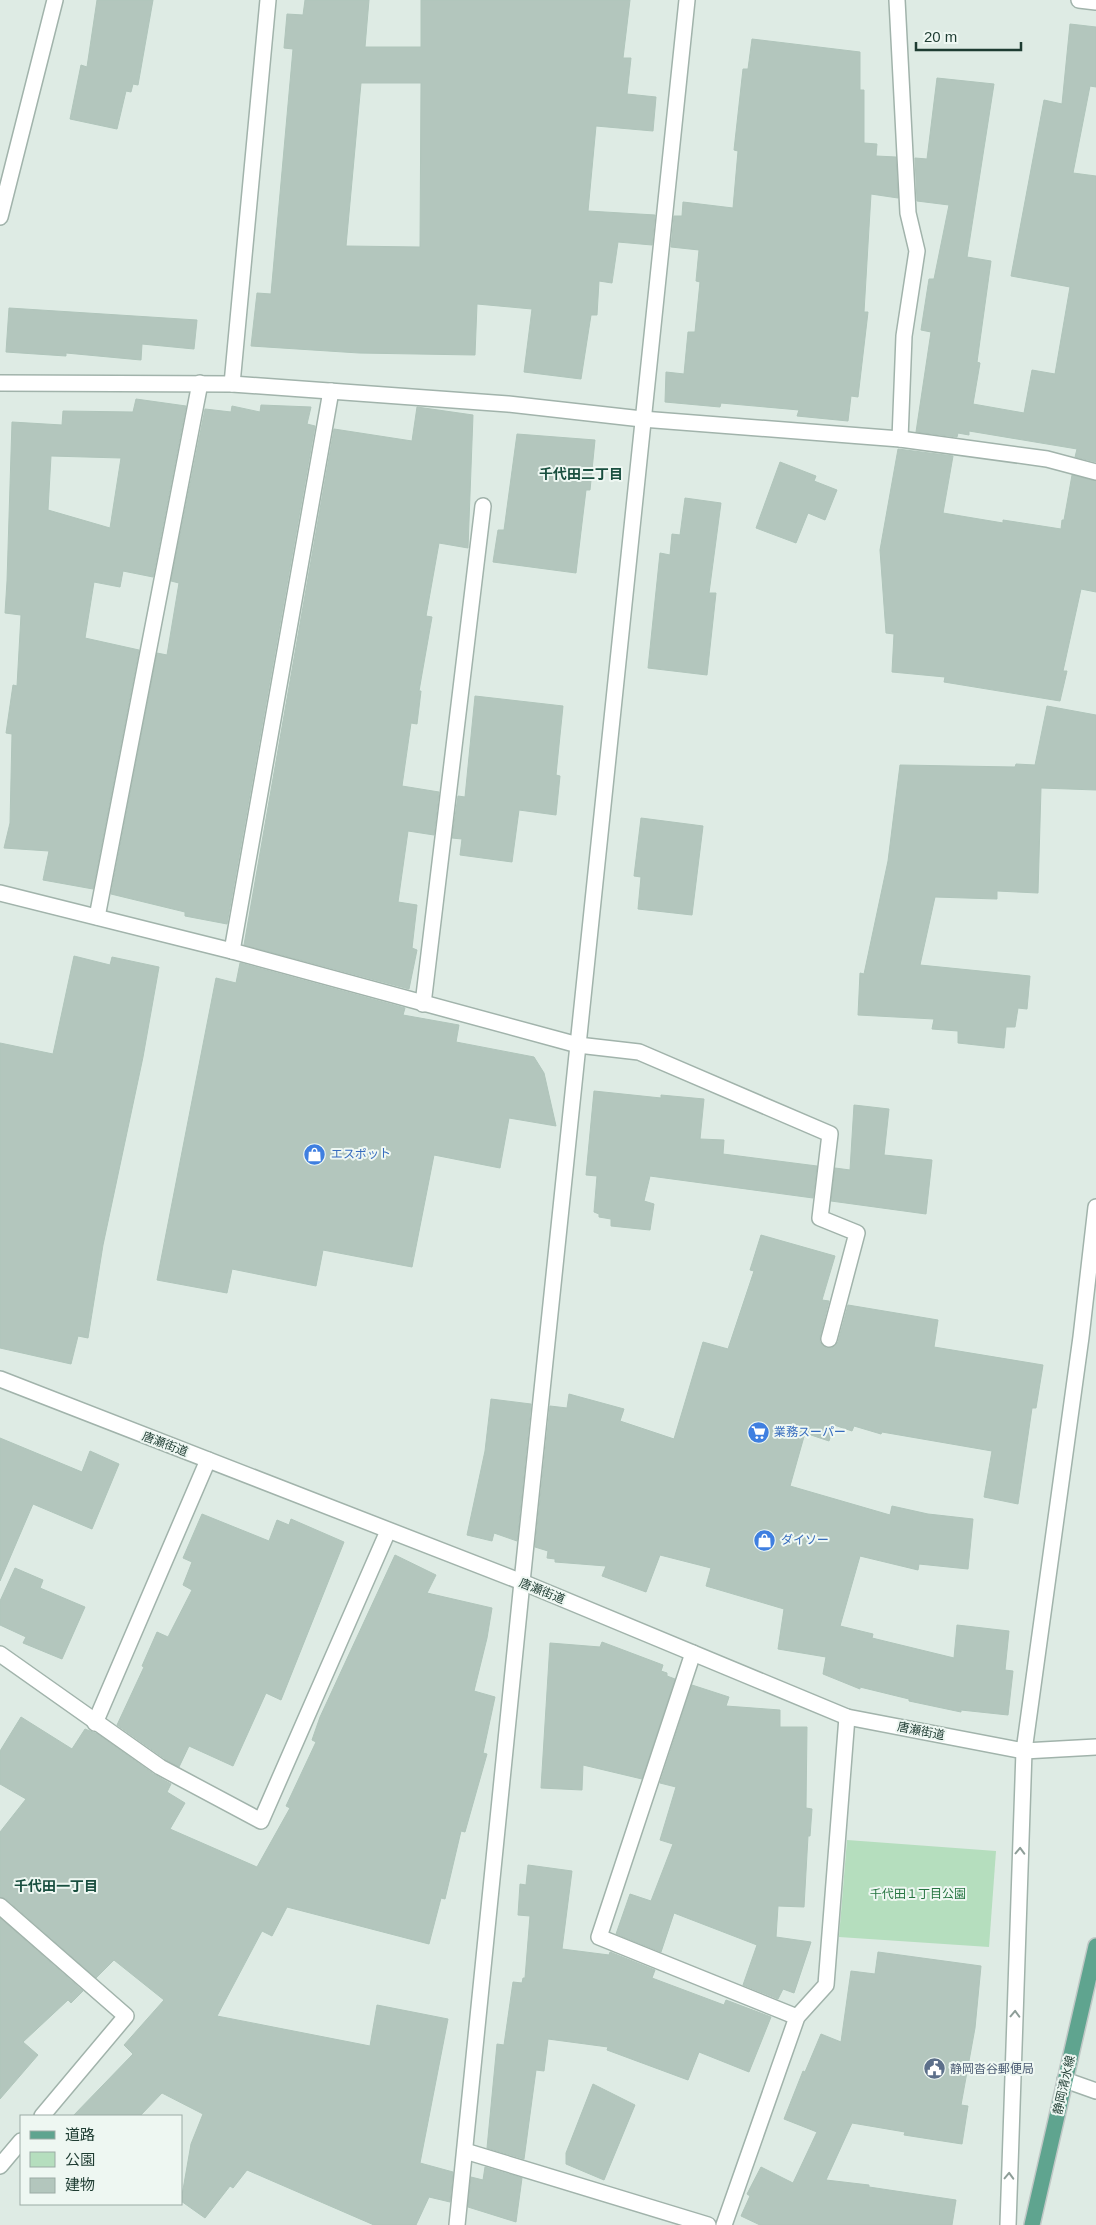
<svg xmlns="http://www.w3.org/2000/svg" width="1096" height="2225" viewBox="0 0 1096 2225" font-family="Arial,'Noto Sans JP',sans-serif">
	<rect width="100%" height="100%" fill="#deebe4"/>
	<path fill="#b5debe" d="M847 1840 996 1851 989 1947 839 1937Z"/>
	<g fill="#b3c6bd" stroke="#b0c5bb" fill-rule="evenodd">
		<path d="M97 0H153L138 85 133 84 131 92 126 91 117 129 70 119 81 65 87 67Z"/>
		<path d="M305 0H369L365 47H421V0H630L623 58H631L627 94 656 97 653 131 596 126 588 211 655 215 652 245 618 242 612 283 599 281 597 315H591L581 379 524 372 532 309 477 304 475 355 359 353 251 346 257 293 271 294 293 49 284 48 287 14 303 15ZM361 83H421L420 247 346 246Z"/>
		<path d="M1070 24 1096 27V87L1090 86 1073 173 1096 176V462L1075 457 1077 449 969 431V435L958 433 957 437 916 432 931 332 921 330 929 279H934L949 205 917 201 915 158 927 159 937 78 994 84 967 257 991 261 977 362 980 363 973 404 1024 413 1032 370 1055 374 1070 287 1011 276 1044 100 1062 104Z"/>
		<path d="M752 39 860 52V90H864V143L877 144 876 156 896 157 898 198 871 194 864 312H868L858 397 851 396 848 421 797 416 799 410 721 403 720 407 665 402 666 372 684 374 688 332H695L700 282 696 281 699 250 671 247 674 216H682L683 202 733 208 738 151 734 150 743 69H748Z"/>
		<path d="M9 308 197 320 194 349 142 344 141 360 66 353V356L6 352Z"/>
		<path d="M136 399 186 406 153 577 123 571 120 587 94 582 85 638 139 650 93 889 43 880 49 851 4 848 10 823 12 734 6 733 13 685 17 686 21 615 5 613 7 581 12 422 62 425 63 411 133 412ZM51 456 121 458 110 528 48 510Z"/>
		<path d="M261 405 311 407 307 424 315 426 227 924 185 916V912L111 894 157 653 167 655 179 583 171 581 205 409 231 412 232 406 260 412Z"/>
		<path d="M417 407 473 415 468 548 439 543 426 616 432 617 419 691H421L417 724 411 723 402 786 439 792 434 835 408 831 398 902 417 905 412 948 417 950 409 989 244 945 334 429 412 441Z"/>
		<path d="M517 434 595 440 590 490H586L576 573 493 562 498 530H504Z"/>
		<path d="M898 449 953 456 943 513 1003 523V520L1061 529 1062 520H1064L1072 475 1096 481V592L1081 589 1063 671H1067L1060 701 944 682 945 677 892 672 894 634 886 633 880 550Z"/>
		<path d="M780 462 816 476 814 481 837 490 825 520 808 513 796 543 756 528Z"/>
		<path d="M685 498 721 503 709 593H716L707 675 648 668 660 553 670 555 672 534 680 535Z"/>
		<path d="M475 696 563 706 556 775 560 776 556 815 519 810 512 862 460 855 462 839 452 838 458 796 465 797Z"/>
		<path d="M1047 706 1096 715V790L1041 788 1038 893 997 891V899L935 897 920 965 1030 976 1027 1009 1018 1008 1015 1027H1006L1004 1048 958 1043V1031L932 1029 934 1019 858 1015 860 973 864 974 888 861 900 765 1015 767 1016 764 1035 765Z"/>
		<path d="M641 818 703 826 692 915 638 909 641 877 634 876Z"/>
		<path d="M74 956 110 965 112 957 159 967 143 1057 103 1245 88 1338 78 1336 71 1364 0 1348V1043L53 1054Z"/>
		<path d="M240 963 405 1008 403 1015 459 1025 456 1042 534 1057 544 1073 556 1126 509 1118 500 1168 434 1155 412 1267 323 1250 316 1286 232 1269 227 1293 157 1280 216 978 236 983Z"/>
		<path d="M594 1091 661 1098V1095L704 1099 700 1139 724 1140 723 1154 817 1166 813 1198 650 1176 644 1201 654 1204 650 1230 611 1226V1219L599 1217V1214L594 1212 597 1176 586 1175Z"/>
		<path d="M854 1105 889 1109 884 1155 932 1160 926 1214 831 1201 835 1168 850 1170Z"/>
		<path d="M761 1235 835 1256 822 1300 829 1301 820 1337V1342L826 1348H832L838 1342 848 1305 938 1320 934 1347 1043 1365 1036 1408H1032L1018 1504 984 1497 992 1451 882 1432 881 1434 854 1426 852 1431 834 1425 829 1441 805 1433 790 1486 890 1515 892 1506 928 1514 973 1519 968 1569 919 1564 918 1570 860 1556 840 1626 873 1634 872 1638 954 1658 957 1625 1009 1631 1005 1670 1013 1671 1008 1715 961 1710V1712L909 1701V1699L860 1687V1689L823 1674 826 1657 778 1649 784 1609 706 1586 711 1568 660 1555 646 1592 602 1576 606 1566 555 1562V1559L547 1558 548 1551 535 1547 550 1406 567 1408 569 1394 624 1409 620 1421 674 1439 703 1342 728 1349 754 1271 750 1270Z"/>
		<path d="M491 1399 531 1404 517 1541 494 1533 492 1541 467 1535 485 1451Z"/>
		<path d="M0 1438 82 1472 90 1451 119 1464 92 1529 33 1504 0 1581Z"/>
		<path d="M202 1514 269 1541 277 1520 289 1525 291 1519 344 1542 281 1700 266 1693 233 1766 189 1746 179 1767 165 1759 117 1725 144 1667 142 1666 157 1632 168 1637 192 1590 183 1585 192 1562 183 1558Z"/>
		<path d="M395 1555 436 1575 427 1593 492 1608 487 1638 474 1691 495 1697 483 1753 487 1754 465 1832 461 1831 445 1899 441 1898 429 1944 287 1907 272 1936 262 1931 217 2016 370 2046 377 2005 448 2019 420 2163 453 2172 450 2202 429 2197 416 2225H374L247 2170 233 2188 230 2186 205 2218 181 2201 191 2144 203 2114 162 2093 140 2116H73L133 2054 124 2045 164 2000 114 1960 96 1978 6 1899 0 1897V1832L26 1799 0 1784V1751L21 1717 72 1749 85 1729 98 1734 155 1775 171 1784 167 1792 185 1803 170 1829 257 1867 290 1808 286 1806 316 1742 312 1740 320 1717Z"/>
		<path d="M15 1568 43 1580 40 1588 85 1607 62 1659 23 1643 26 1637 0 1625V1601Z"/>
		<path d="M602 1642 663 1665 661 1671 667 1673V1676L675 1679 642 1779 583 1765 582 1790 541 1788 550 1643 600 1647Z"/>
		<path d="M692 1685 729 1697 726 1706 780 1710V1727H807L806 1808 812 1809 810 1836H808L804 1907 778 1906 776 1937 811 1942 794 1993 783 1989 778 1999 743 1985 757 1945 674 1913 661 1952 616 1934 630 1894 651 1901 673 1844 660 1840 676 1787 660 1783Z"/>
		<path d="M528 1865 572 1871 562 1949 609 1955 610 1952 655 1970 652 1978 724 2005 726 2000 771 2017 749 2072 699 2052 688 2080 607 2050 608 2047 548 2039 544 2071 536 2070 524 2159 487 2148 497 2044 504 2045 513 1982 522 1983 523 1978H525L530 1916 518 1915 520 1884 526 1885Z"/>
		<path d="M0 1918 83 1991 71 2003 68 2000 23 2042 38 2055 0 2099Z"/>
		<path d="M878 1952 981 1966 975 2028 961 2105 968 2106 962 2144 904 2135 905 2132 852 2123 826 2180 869 2185V2187L956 2200 952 2225H760L741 2216 750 2196 747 2194 761 2167 793 2183 817 2132 784 2119 803 2071 805 2072 821 2034 841 2042 851 1971 875 1974Z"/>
		<path d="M593 2084 635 2105 604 2180 566 2164V2153Z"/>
		<path d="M485 2167 522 2178 516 2222 468 2207 471 2177 483 2180Z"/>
	</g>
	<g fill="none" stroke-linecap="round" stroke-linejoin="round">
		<defs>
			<g id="minor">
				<path d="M897 0 908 213 917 251 904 336 900 439"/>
				<path d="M1079 0 1096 2"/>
				<path d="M0 217 55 0"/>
				<path d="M0 383 232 384 508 404 642 419 900 439 1047 459 1096 472"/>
				<path d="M232 384 268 0"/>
				<path d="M0 893 232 951 578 1045 639 1052 830 1134 820 1218 857 1233 829 1339"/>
				<path d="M97 917 200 383"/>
				<path d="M232 951 331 391"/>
				<path d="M423 1004 483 506"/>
				<path d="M693 1653 599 1937 797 2017"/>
				<path d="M0 1654 160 1767 261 1821 388 1531"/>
				<path d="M95 1723 208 1460"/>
				<path d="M0 1906 126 2016 42 2116"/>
				<path d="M1065 2080 1096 2091"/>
				<path d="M465 2151 708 2225"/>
				<path d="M0 2166 21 2141"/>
				<path d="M457 2225 522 1582 687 0"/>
				<path d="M724 2225 797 2017 826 1985 847 1717"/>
			</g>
			<g id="tertiary">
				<path d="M0 1379 522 1582 847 1717 1024 1751 1096 1747"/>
				<path d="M1008 2225 1024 1751 1081 1337 1096 1207"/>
			</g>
			<path id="primary" d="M1032 2225 1096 1946"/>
		</defs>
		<use href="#minor" stroke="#a1b3ab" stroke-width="18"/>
		<use href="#tertiary" stroke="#a1b3ab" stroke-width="18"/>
		<use href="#primary" stroke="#c0c8c6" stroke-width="18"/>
		<use href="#minor" stroke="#fff" stroke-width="15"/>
		<use href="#tertiary" stroke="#fff" stroke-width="15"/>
		<use href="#primary" stroke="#5fa48f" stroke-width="15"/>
	</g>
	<defs><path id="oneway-chevron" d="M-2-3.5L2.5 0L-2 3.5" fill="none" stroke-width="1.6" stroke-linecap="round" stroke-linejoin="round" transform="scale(1.25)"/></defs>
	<g stroke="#8e9e98">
		<use href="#oneway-chevron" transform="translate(1020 1851) rotate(-88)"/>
		<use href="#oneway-chevron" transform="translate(1015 2014) rotate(-88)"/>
		<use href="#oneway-chevron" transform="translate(1009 2176) rotate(-88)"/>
	</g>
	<defs>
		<symbol id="shop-disc" viewBox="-11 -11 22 22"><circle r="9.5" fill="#3f7fe0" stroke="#eef7f2"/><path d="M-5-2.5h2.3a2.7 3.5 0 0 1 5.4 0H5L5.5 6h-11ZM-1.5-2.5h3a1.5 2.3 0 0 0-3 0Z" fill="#fff"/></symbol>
		<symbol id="supermarket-disc" viewBox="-11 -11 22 22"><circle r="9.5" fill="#3f7fe0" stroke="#eef7f2"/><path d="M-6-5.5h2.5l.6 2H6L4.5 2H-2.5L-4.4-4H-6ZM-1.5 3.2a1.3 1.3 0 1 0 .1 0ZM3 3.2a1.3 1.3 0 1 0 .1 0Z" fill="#fff"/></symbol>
		<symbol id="civic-disc" viewBox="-11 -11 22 22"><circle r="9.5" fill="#5c6f8a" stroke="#eef7f2"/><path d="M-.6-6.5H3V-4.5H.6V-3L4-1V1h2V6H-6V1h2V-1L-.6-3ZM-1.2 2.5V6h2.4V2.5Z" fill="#fff"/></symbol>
	</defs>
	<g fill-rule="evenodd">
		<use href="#shop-disc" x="302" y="1142" width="25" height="25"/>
		<use href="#supermarket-disc" x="746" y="1420" width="25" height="25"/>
		<use href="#shop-disc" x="752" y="1528" width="25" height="25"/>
		<use href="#civic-disc" x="922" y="2056" width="25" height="25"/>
	</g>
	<g text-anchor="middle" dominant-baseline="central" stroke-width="4" stroke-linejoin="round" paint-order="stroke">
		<g font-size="12" fill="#366cbe" stroke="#eef7f2" text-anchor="start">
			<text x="331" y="1154">エスポット</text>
			<text x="774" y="1432">業務スーパー</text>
			<text x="781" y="1540">ダイソー</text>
		</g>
		<g font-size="12" fill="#1e3c32" stroke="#eef7f2">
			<text transform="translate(165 1444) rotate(21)">唐瀬街道</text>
			<text transform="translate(542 1591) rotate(22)">唐瀬街道</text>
			<text transform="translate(921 1731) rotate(11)">唐瀬街道</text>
			<text transform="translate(1064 2085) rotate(-77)">静岡清水線</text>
		</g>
		<g font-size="12" fill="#267541" stroke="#eef7f2">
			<text x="918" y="1894">千代田１丁目公園</text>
		</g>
		<g font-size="12" fill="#4e5e75" stroke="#eef7f2" text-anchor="start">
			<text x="950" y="2069">静岡沓谷郵便局</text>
		</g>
		<g font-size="14" font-weight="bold" fill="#194f3f" stroke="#eef7f2">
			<text x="581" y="474">千代田二丁目</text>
			<text x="56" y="1886">千代田一丁目</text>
		</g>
	</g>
	<rect x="20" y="2115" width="162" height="90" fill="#eef7f2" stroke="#9baca5"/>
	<rect x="30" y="2131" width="25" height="8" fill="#5fa48f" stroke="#9baca5"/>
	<text x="65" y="2140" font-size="15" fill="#1e3c32">道路</text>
	<rect x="30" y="2152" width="25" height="15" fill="#b5debe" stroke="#9baca5"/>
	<text x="65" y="2165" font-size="15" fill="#1e3c32">公園</text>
	<rect x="30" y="2178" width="25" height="15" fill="#b3c6bd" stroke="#9baca5"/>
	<text x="65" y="2190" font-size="15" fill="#1e3c32">建物</text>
	<path d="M916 42v8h105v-8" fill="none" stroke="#1e3c32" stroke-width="2.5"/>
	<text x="924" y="42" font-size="15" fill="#1e3c32" stroke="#eef7f2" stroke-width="4" paint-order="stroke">20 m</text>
</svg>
